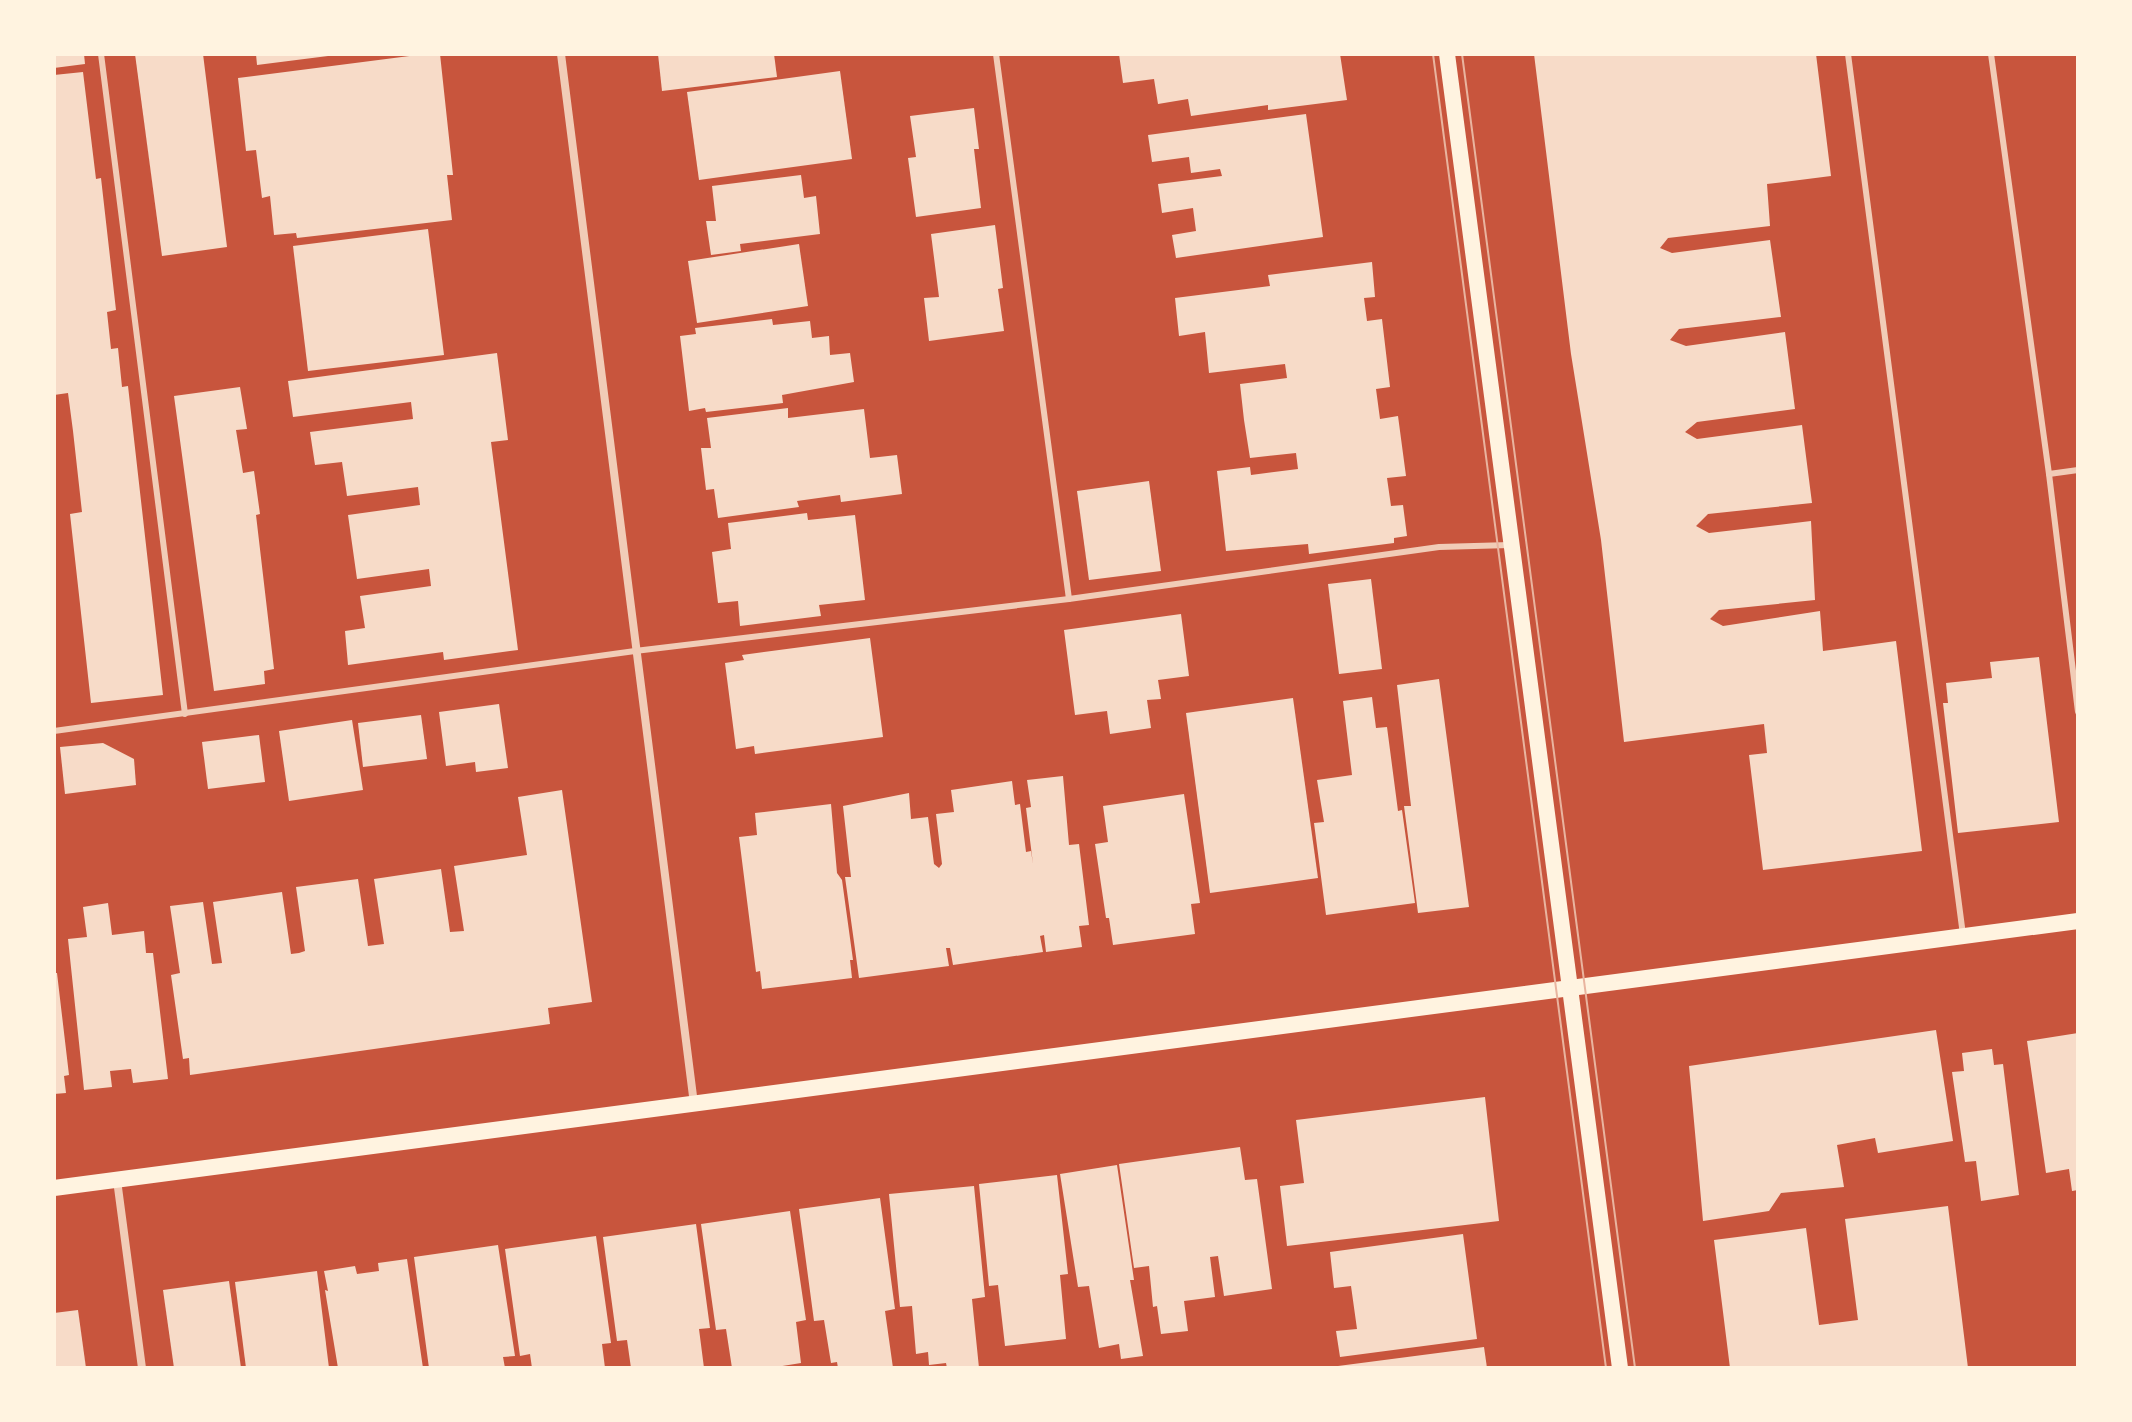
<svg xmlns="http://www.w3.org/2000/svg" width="2132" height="1422" viewBox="0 0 2132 1422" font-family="'Alegreya Sans',sans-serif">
	<rect width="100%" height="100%" fill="#c8553d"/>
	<g fill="#f7dbc8">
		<path d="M54 54H84L85 64 54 68Z"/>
		<path d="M135 54H203L227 247 162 256Z"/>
		<path d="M256 54H327L328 56 257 65Z"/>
		<path d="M425 54H440L453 175H447L452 220 297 238 296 233 274 235 270 196 262 198 256 150 246 151 238 78Z"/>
		<path d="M658 54H774L777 77 662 91Z"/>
		<path d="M1119 54H1340L1347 100 1268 110V105L1191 116 1188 99 1158 104 1154 79 1123 83Z"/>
		<path d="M1534 54H1816L1831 176 1767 184 1770 226 1668 238 1660 248 1672 253 1770 240 1781 317 1679 329 1670 340 1686 346 1785 332 1795 409 1697 422 1685 432 1697 439 1802 425 1812 503 1708 514 1696 526 1709 533 1811 521 1815 600 1719 610 1710 619 1723 626 1820 611 1823 651 1896 641 1922 851 1763 870 1749 755 1767 753 1764 724 1624 742 1601 540 1571 354Z"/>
		<path d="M840 71 852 159 699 180 687 92Z"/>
		<path d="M83 72 96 179 101 178 116 310 107 312 111 349 118 348 122 387 128 386 163 695 91 703 70 514 82 512 73 431 68 393 54 395V75Z"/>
		<path d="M974 108 979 149H974L981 208 916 217 908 158 916 157 910 116Z"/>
		<path d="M1306 114 1323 237 1176 258 1172 235 1196 231 1193 208 1162 213 1158 184 1222 176 1220 169 1191 173 1189 157 1152 162 1148 135Z"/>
		<path d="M801 175 804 198 816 196 820 234 740 244 741 251 711 255 706 221H716L712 186Z"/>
		<path d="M995 225 1003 288 998 289 1004 331 929 341 924 298 939 297 931 234Z"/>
		<path d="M428 229 444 355 308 371 293 246Z"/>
		<path d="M799 244 808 306 697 323 688 261Z"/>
		<path d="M1372 262 1375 297 1364 298 1367 321 1382 319 1390 387 1376 389 1380 419 1398 416 1406 476 1387 478 1391 506 1403 505 1407 536 1394 538V543L1309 554 1308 544 1226 551 1217 471 1250 467 1251 475 1298 469 1296 453 1250 458 1244 420 1240 384 1287 378 1285 364 1209 373 1205 332 1179 336 1175 298 1270 286 1268 275Z"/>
		<path d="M772 319 773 325 810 321 812 338 829 336 830 355 850 353 854 382 782 395 783 403 706 412 705 408 689 411 680 336 696 334 695 328Z"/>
		<path d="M497 353 508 440 491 442 518 650 444 660 443 652 348 665 345 631 365 628 360 596 431 586 429 569 357 579 348 515 420 505 418 487 347 496 342 462 315 465 310 432 413 419 411 402 293 417 288 381Z"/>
		<path d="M240 387 247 429 236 430 243 473 254 471 260 514 256 515 274 669 264 671 265 684 214 691 174 396Z"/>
		<path d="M788 408V418L864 409 870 458 897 455 902 494 841 502 840 495 797 501 799 507 718 518 714 489 706 490 701 448H711L707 418Z"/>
		<path d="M1149 481 1161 571 1089 580 1077 491Z"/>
		<path d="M807 513 808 520 855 515 865 600 819 605 821 616 740 626 738 601 718 603 712 552 731 549 728 523Z"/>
		<path d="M1371 579 1382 669 1339 674 1328 584Z"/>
		<path d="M1181 614 1189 676 1158 680 1161 699 1147 700 1151 728 1110 734 1107 711 1075 715 1064 630Z"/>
		<path d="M870 638 883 737 755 754 754 746 736 749 725 663 744 660 742 655Z"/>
		<path d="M2039 657 2059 822 1958 833 1943 703H1948L1946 683 1992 678 1990 662Z"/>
		<path d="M1439 679 1469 907 1418 913 1404 806H1411L1397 685Z"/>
		<path d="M1372 697 1376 728 1387 727 1398 811 1402 810 1415 903 1326 915 1314 823 1324 822 1317 780 1352 775 1343 701Z"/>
		<path d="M1293 698 1318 878 1210 893 1186 713Z"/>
		<path d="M499 704 508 768 476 772 475 762 446 766 439 712Z"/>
		<path d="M421 715 427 759 363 767 358 723Z"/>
		<path d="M352 720 363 790 289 801 279 731Z"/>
		<path d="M259 735 265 782 208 789 202 742Z"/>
		<path d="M103 743 134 759 136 785 65 794 60 747Z"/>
		<path d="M1063 776 1069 845 1079 844 1089 925 1079 926 1082 947 1046 952 1044 935 1040 936 1043 952 953 965 950 948H946L949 966 859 978 845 877H851L843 806 909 793 911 819 928 817 934 864 939 868 942 864 936 814 954 812 951 790 1012 781 1015 805 1020 804 1026 852 1031 851 1033 864 1026 808 1031 807 1027 780Z"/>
		<path d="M562 790 592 1002 548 1008 550 1024 190 1075 189 1058 183 1059 171 975 180 973 170 906 203 902 212 964 222 963 213 902 282 892 291 954 299 953 305 951 296 887 358 879 368 946 384 944 374 879 441 869 450 932 464 931 454 866 527 855 518 797Z"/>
		<path d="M1184 794 1200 903 1191 904 1195 934 1113 945 1109 918H1106L1095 844 1108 842 1103 806Z"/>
		<path d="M831 804 837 873 842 880 853 960H850L852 978 762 989 760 971 756 972 739 837 757 835 755 813Z"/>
		<path d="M108 903 112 935 144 931 146 953H153L168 1079 133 1083 131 1069 110 1071 112 1087 84 1090 68 939 87 937 83 907Z"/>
		<path d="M54 973H57L69 1075 64 1076 66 1093 54 1094Z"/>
		<path d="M1936 1030 1953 1141 1878 1153 1875 1138 1837 1145 1844 1187 1781 1193 1769 1211 1703 1221 1689 1066Z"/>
		<path d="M2078 1033V1190L2072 1191 2069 1169 2046 1173 2027 1041Z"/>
		<path d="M1992 1049 1994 1065 2003 1064 2019 1195 1981 1201 1976 1161 1965 1162 1952 1072 1964 1071 1962 1053Z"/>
		<path d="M1485 1097 1499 1221 1287 1246 1280 1186 1304 1183 1296 1120Z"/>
		<path d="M1240 1147 1245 1180 1257 1179 1272 1289 1224 1296 1218 1256 1210 1257 1215 1297 1184 1301 1188 1331 1161 1334 1157 1306 1153 1307 1149 1266 1134 1268 1119 1164Z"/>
		<path d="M1117 1165 1134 1280H1130L1143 1356 1121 1359 1119 1344 1099 1348 1089 1286 1078 1287 1060 1174Z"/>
		<path d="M1057 1175 1068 1274 1060 1275 1066 1339 1005 1346 998 1285 989 1286 979 1184Z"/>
		<path d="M974 1186 985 1297 972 1299 979 1368H947L946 1363 929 1365 928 1352 916 1354 912 1306 900 1307 889 1194Z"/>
		<path d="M880 1198 895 1309 885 1311 893 1368H838L837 1362 831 1363 824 1320 814 1321 799 1209Z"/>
		<path d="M1948 1206 1968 1368H1730L1714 1240 1806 1228 1819 1325 1858 1320 1845 1219Z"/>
		<path d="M790 1211 806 1320 796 1322 801 1363 770 1368H732L726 1329 716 1330 701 1224Z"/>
		<path d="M696 1224 710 1328 699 1329 704 1368H631L627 1340 617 1341 603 1237Z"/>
		<path d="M1463 1234 1477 1339 1340 1357 1336 1331 1357 1329 1351 1286 1334 1288 1330 1252Z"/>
		<path d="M596 1236 611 1343 602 1344 605 1368H532L530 1354 520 1356 505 1249Z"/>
		<path d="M498 1245 515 1356 503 1357 505 1368H429L414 1257Z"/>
		<path d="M407 1259 423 1368H338L325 1290 328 1291 324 1271 355 1266 357 1274 379 1271 378 1263Z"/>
		<path d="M317 1271 329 1368H246L235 1282Z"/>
		<path d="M229 1281 241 1368H174L163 1290Z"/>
		<path d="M78 1310 86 1368H54V1313Z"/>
		<path d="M1484 1347 1487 1368H1338V1366Z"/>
	</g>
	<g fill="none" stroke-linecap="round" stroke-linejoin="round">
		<g stroke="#f1ccb7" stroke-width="6">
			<path d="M101 54 185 714"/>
			<path d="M996 54 1069 599"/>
			<path d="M1848 54 1963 935"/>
			<path d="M1991 54 2049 474 2078 712"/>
			<path d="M2049 474 2078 470"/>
			<path d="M54 731 635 651 1069 599 1439 547 1510 545"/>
		</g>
		<g stroke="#f1ccb7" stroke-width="8">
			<path d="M561 54 694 1104"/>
			<path d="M117 1180 142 1368"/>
		</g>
		<g stroke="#fff3e0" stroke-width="16">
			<path d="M1447 54 1620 1368"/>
			<path d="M54 1188 2078 921"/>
		</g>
		<g stroke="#e9b49f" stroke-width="2">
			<path d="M1433 54 1606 1368"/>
			<path d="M1462 54 1635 1368"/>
		</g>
	</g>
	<rect width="2132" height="1422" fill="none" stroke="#fff3e0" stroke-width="112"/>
</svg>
